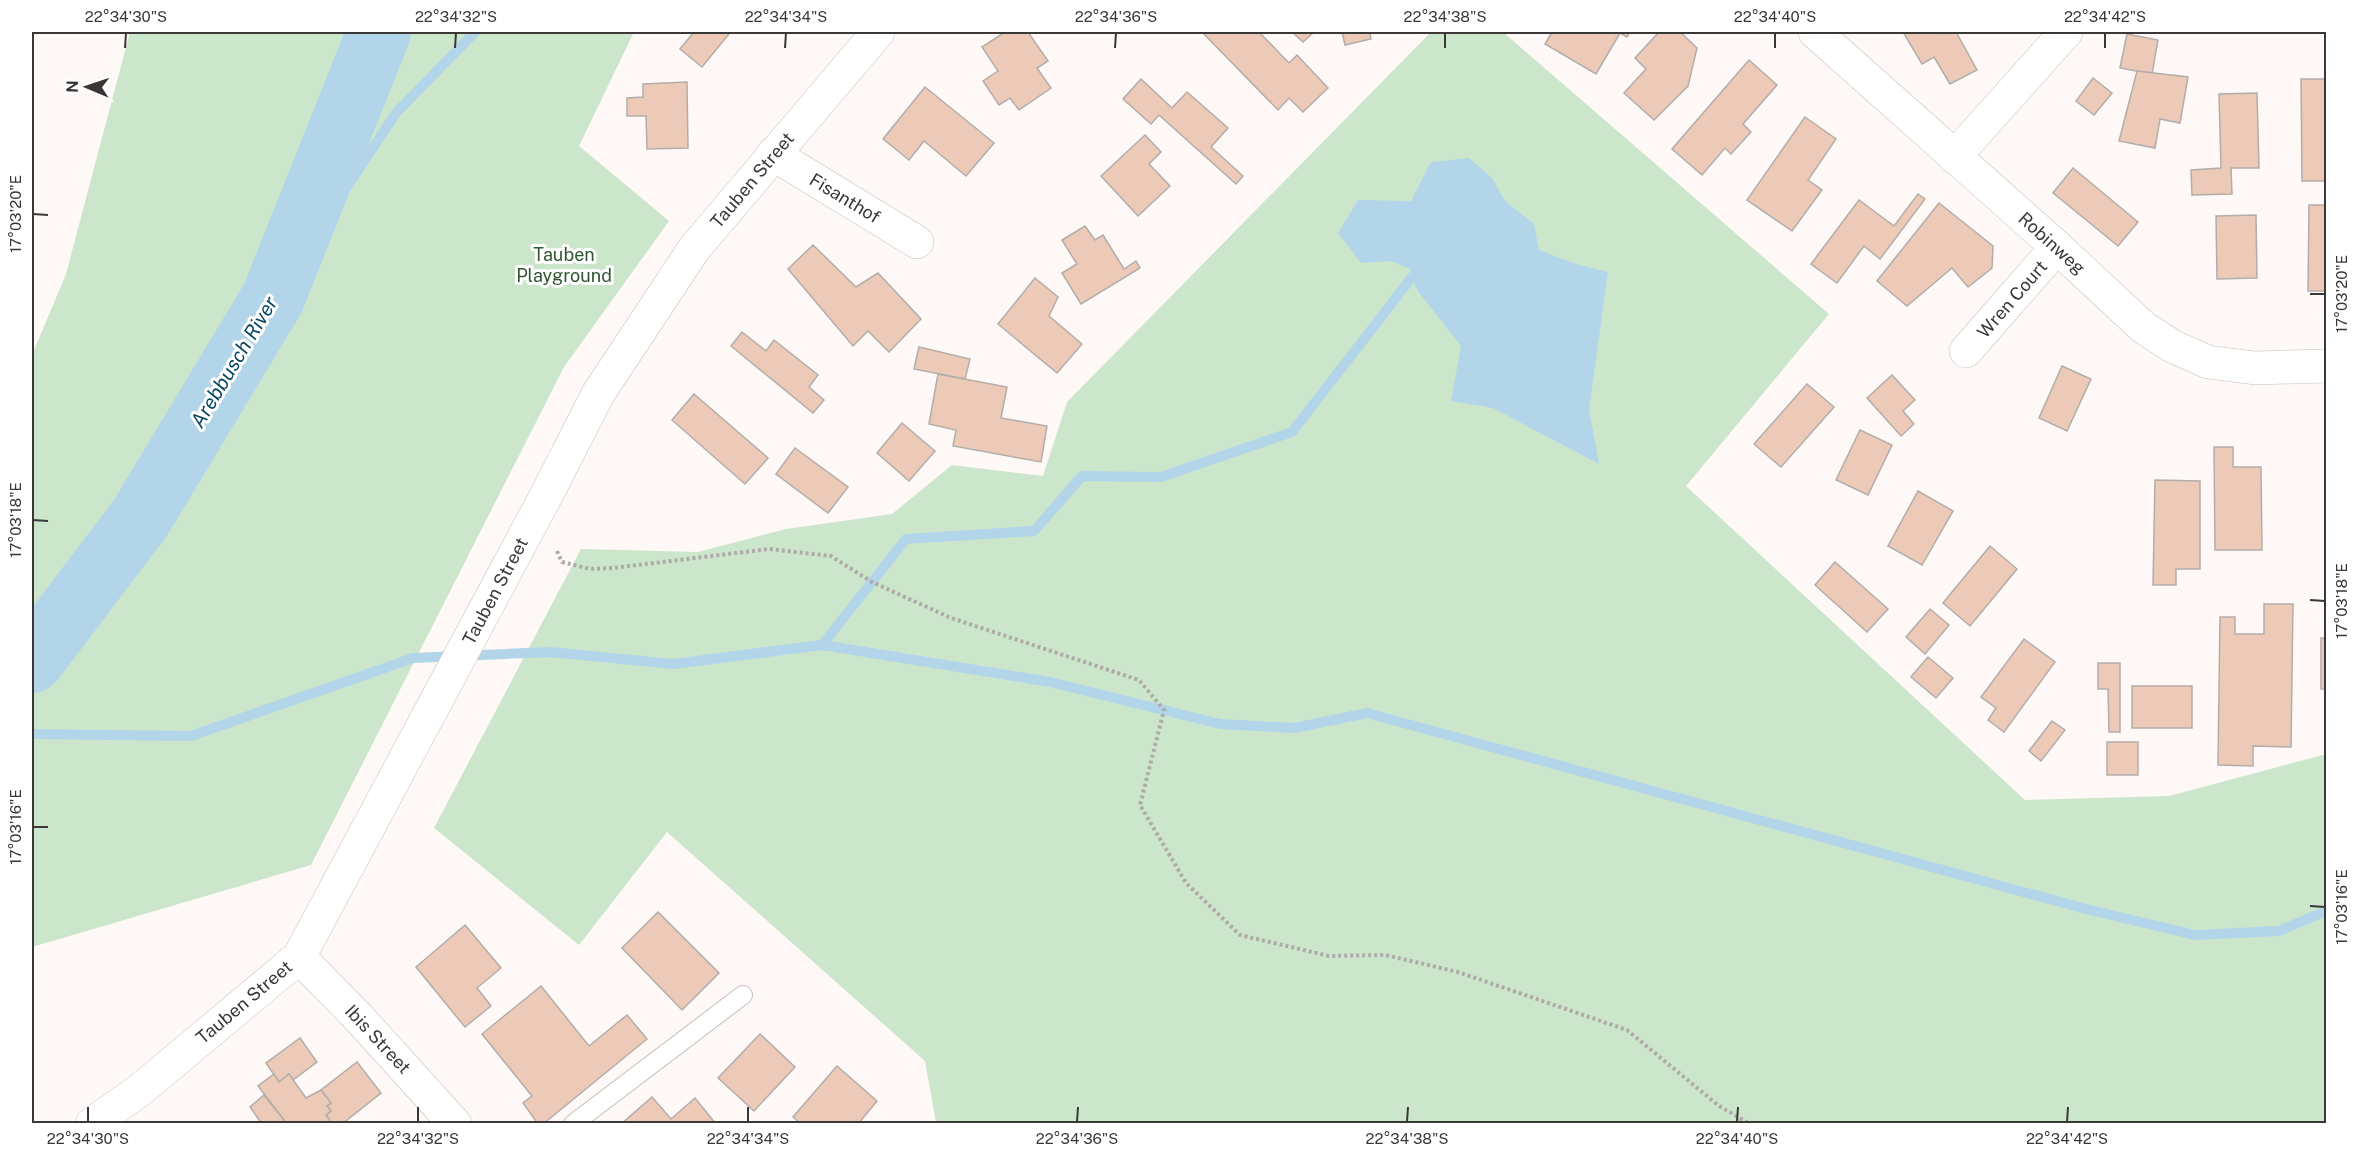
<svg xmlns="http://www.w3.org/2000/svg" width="2358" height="1155" viewBox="0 0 2358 1155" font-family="'Public Sans',sans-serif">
	<rect width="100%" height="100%" fill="#fef9f6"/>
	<g fill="#cce6cb">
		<path d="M130 32H634L579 146 669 221 564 367 311 865 32 947V355L66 274Z"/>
		<path d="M1431 32H1503L1829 314 1686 486 2025 800 2169 796 2326 754V1123H936L925 1061 667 832 579 945 434 828 581 549 698 552 786 529 892 514 952 465 1043 476 1067 402Z"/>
	</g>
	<path fill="#b3d5ea" d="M1469 158 1492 178 1505 201 1534 224 1539 250 1576 264 1608 272 1589 409 1599 464 1493 408 1451 401 1461 346 1417 290 1410 269 1391 261 1361 263 1338 233 1358 200 1411 201 1431 162Z"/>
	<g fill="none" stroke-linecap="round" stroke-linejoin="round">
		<g stroke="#b3d5ea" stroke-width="10">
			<path d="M273 298 396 113 475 32"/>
			<path d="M822 645 906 539 1034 531 1082 476 1161 477 1292 432 1412 277"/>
			<path d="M32 734 191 736 413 658 550 652 673 664 822 645 1050 682 1220 724 1294 728 1367 713 2086 909 2195 935 2279 931 2326 911"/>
		</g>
		<path stroke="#b3d5ea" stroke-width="64" d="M32 661 141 517 273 298 379 32"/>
	</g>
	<g fill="#eccab7" stroke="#b3adaa" stroke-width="1.5">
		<path d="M694 32H726L729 34 702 67 680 49Z"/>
		<path d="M1005 32H1028L1048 61 1037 68 1051 88 1019 110 1010 98 999 105 983 81 998 71 982 47Z"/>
		<path d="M1202 32H1259L1289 63 1297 55 1328 88 1303 112 1289 98 1278 110Z"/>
		<path d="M1292 32H1314L1303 42Z"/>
		<path d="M1342 32H1370L1371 39 1345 45Z"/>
		<path d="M1552 32H1630L1627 37 1620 33 1596 74 1545 44Z"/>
		<path d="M1659 32H1680L1697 48 1688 86 1654 120 1624 93 1646 69 1635 58Z"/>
		<path d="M1903 32H1942L1944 34 1946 32H1956L1977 70 1950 84 1934 57 1922 64Z"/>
		<path d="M2127 34 2158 40 2152 74 2120 68Z"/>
		<path d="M1749 60 1777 85 1743 124 1751 132 1731 154 1725 148 1702 175 1672 149Z"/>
		<path d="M2137 71 2188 77 2180 123 2160 119 2155 148 2119 141Z"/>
		<path d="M2093 78 2112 93 2094 115 2076 101Z"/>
		<path d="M1141 79 1172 108 1187 92 1228 128 1211 147 1243 176 1236 184 1159 115 1151 124 1123 99Z"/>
		<path d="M2301 79H2326V181H2302Z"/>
		<path d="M687 82 688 148 647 149 646 116H627V98L643 97V84Z"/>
		<path d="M925 87 994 143 966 176 924 141 909 160 883 139Z"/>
		<path d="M2257 93 2259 168H2231L2232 194 2192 195 2191 170 2221 168 2219 94Z"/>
		<path d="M1805 117 1836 139 1808 180 1822 190 1792 231 1747 200Z"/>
		<path d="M1145 135 1161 152 1149 164 1170 186 1138 216 1101 176Z"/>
		<path d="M2073 168 2138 222 2118 246 2053 193Z"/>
		<path d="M1918 194 1925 199 1880 259 1864 246 1837 283 1811 264 1859 200 1894 226Z"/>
		<path d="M1939 203 1993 246 1992 268 1968 287 1952 268 1907 306 1877 281Z"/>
		<path d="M2309 205H2326V291H2308Z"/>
		<path d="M2256 215 2257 278 2217 279 2216 216Z"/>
		<path d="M1085 226 1095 240 1103 235 1124 269 1136 261 1140 268 1081 304 1062 273 1077 264 1062 240Z"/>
		<path d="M813 245 856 287 878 273 921 319 889 352 868 331 853 346 788 269Z"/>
		<path d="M1035 278 1058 297 1049 316 1082 344 1057 373 998 324Z"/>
		<path d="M742 332 766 351 774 340 818 375 809 387 824 400 813 413 731 346Z"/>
		<path d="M919 347 970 359 965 379 914 369Z"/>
		<path d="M2062 366 2091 379 2067 431 2039 418Z"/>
		<path d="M938 374 1007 387 1001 418 1047 426 1041 462 953 446 956 430 929 424Z"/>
		<path d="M1892 375 1915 400 1903 411 1914 424 1901 436 1867 398Z"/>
		<path d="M1807 384 1834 407 1781 467 1754 444Z"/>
		<path d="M694 394 768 458 745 484 672 420Z"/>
		<path d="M902 423 935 451 909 481 877 453Z"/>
		<path d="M1860 430 1892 445 1868 495 1836 480Z"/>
		<path d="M2214 447H2233V467H2261L2262 550H2215Z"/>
		<path d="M795 448 848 487 828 513 776 474Z"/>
		<path d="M2155 480 2200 481V569H2176V585H2153Z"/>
		<path d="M1918 491 1953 511 1922 565 1888 546Z"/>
		<path d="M1990 546 2017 569 1970 626 1943 603Z"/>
		<path d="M1835 562 1888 609 1867 632 1815 585Z"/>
		<path d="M2264 604H2293L2291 747 2253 746V766L2218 765 2220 617H2235V634H2264Z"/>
		<path d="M1930 609 1949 625 1925 654 1906 637Z"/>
		<rect x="2321" y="638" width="5" height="51"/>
		<path d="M2024 639 2055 662 2004 732 1988 720 1996 708 1981 697Z"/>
		<path d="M1928 657 1953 678 1936 698 1911 677Z"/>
		<path d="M2098 663H2120V732H2109L2108 689H2098Z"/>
		<rect x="2132" y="686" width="60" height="42"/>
		<path d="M2052 721 2065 730 2041 761 2029 751Z"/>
		<rect x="2107" y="742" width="31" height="33"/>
		<path d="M658 912 719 973 682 1010 622 948Z"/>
		<path d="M465 925 501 968 477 988 491 1006 465 1027 416 967Z"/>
		<path d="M541 986 589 1046 627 1015 647 1039 543 1124H538L523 1103 532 1096 482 1034Z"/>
		<path d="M760 1034 795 1067 754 1111 718 1078Z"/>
		<path d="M300 1038 317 1062 293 1080 289 1074 279 1082 266 1063Z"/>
		<path d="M357 1062 381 1093 342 1124H332L326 1115 331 1111 327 1106 331 1103 321 1090Z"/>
		<path d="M837 1066 877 1101 858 1124H801L793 1117Z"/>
		<path d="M274 1074 279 1082 289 1074 306 1098 321 1090 331 1103 327 1106 331 1111 326 1115 332 1124H287L258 1086Z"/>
		<path d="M264 1095 287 1124H262L250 1107Z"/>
		<path d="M652 1097 671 1119 695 1098 716 1124H621Z"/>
	</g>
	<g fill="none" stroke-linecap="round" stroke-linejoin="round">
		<defs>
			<path id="service" d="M573 1124 743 995"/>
			<g id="minor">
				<path d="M1815 32 2057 247 2143 327 2172 346 2208 362 2255 368 2326 366"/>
				<path d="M773 154 917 242"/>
				<path d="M1954 157 2066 32"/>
				<path d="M1966 351 2057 247"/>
				<path d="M299 957 359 1018 455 1124"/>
				<path d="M92 1124 140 1090 299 957 547 494 598 394 694 249 878 32"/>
			</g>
		</defs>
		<use href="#service" stroke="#c6c0bd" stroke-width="20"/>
		<use href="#minor" stroke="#c6c0bd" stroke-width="34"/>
		<path stroke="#adaaa7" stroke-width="4" stroke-dasharray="3 3" stroke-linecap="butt" d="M557 551 562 562 590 569 613 568 769 549 831 556 872 582 951 618 1139 680 1164 710 1140 805 1186 883 1240 935 1329 956 1385 955 1458 972 1627 1030 1719 1106 1750 1124"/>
		<use href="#service" stroke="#fff" stroke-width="18"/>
		<use href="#minor" stroke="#fff" stroke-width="33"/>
	</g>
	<path fill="none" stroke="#3a3837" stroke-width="2" d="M125 48 126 33M455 48 456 33M785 48 786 33M1115 48 1116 33M1445 48V33M1775 48V33M2105 48V33M33 214 48 215M2310 294H2325M33 520 48 521M2310 600 2325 601M33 827H48M2310 906 2325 907M88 1122V1107M418 1122V1107M748 1122V1107M1077 1122 1078 1107M1407 1122 1408 1107M1737 1122 1738 1107M2067 1122 2068 1107"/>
	<g text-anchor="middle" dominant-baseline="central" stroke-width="6" stroke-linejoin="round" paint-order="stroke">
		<g font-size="18" fill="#3a3837" stroke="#fff">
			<text transform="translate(752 180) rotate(-50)">Tauben Street</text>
			<text transform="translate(845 198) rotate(31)">Fisanthof</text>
			<text transform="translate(2052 243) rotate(42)">Robinweg</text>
			<text transform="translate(2012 299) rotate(-49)">Wren Court</text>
			<text transform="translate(495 591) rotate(-62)">Tauben Street</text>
			<text transform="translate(244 1002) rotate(-40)">Tauben Street</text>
			<text transform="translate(378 1039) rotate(47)">Ibis Street</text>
		</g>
		<g font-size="18" fill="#2f5630" stroke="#fff">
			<text x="564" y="254">Tauben<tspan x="564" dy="21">Playground</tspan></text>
		</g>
		<g font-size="20" font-style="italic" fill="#074563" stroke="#fff">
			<text transform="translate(234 362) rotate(-59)">Arebbusch River</text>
		</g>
	</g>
	<rect width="2358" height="1155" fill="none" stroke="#ffffff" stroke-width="66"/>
	<g transform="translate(87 87) rotate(272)" stroke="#ffffff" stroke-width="4.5" paint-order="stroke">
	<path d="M0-4.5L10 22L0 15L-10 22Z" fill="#3a3837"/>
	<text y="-9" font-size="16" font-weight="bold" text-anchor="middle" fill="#3a3837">N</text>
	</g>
	<rect x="33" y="33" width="2292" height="1089" fill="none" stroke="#3a3837" stroke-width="2"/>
	<g font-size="15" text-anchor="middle" fill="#3a3837">
		<text x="126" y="22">22°34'30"S</text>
		<text x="456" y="22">22°34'32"S</text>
		<text x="786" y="22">22°34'34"S</text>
		<text x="1116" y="22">22°34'36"S</text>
		<text x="1445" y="22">22°34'38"S</text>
		<text x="1775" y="22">22°34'40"S</text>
		<text x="2105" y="22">22°34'42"S</text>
		<text transform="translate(16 214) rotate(-90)" y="5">17°03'20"E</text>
		<text transform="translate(2342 294) rotate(-90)" y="5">17°03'20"E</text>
		<text transform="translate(16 520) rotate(-90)" y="5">17°03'18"E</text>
		<text transform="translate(2342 601) rotate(-90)" y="5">17°03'18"E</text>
		<text transform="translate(16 827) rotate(-90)" y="5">17°03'16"E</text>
		<text transform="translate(2342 907) rotate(-90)" y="5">17°03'16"E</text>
		<text x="88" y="1144">22°34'30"S</text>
		<text x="418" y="1144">22°34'32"S</text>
		<text x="748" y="1144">22°34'34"S</text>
		<text x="1077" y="1144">22°34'36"S</text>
		<text x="1407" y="1144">22°34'38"S</text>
		<text x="1737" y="1144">22°34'40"S</text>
		<text x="2067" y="1144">22°34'42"S</text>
	</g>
</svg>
